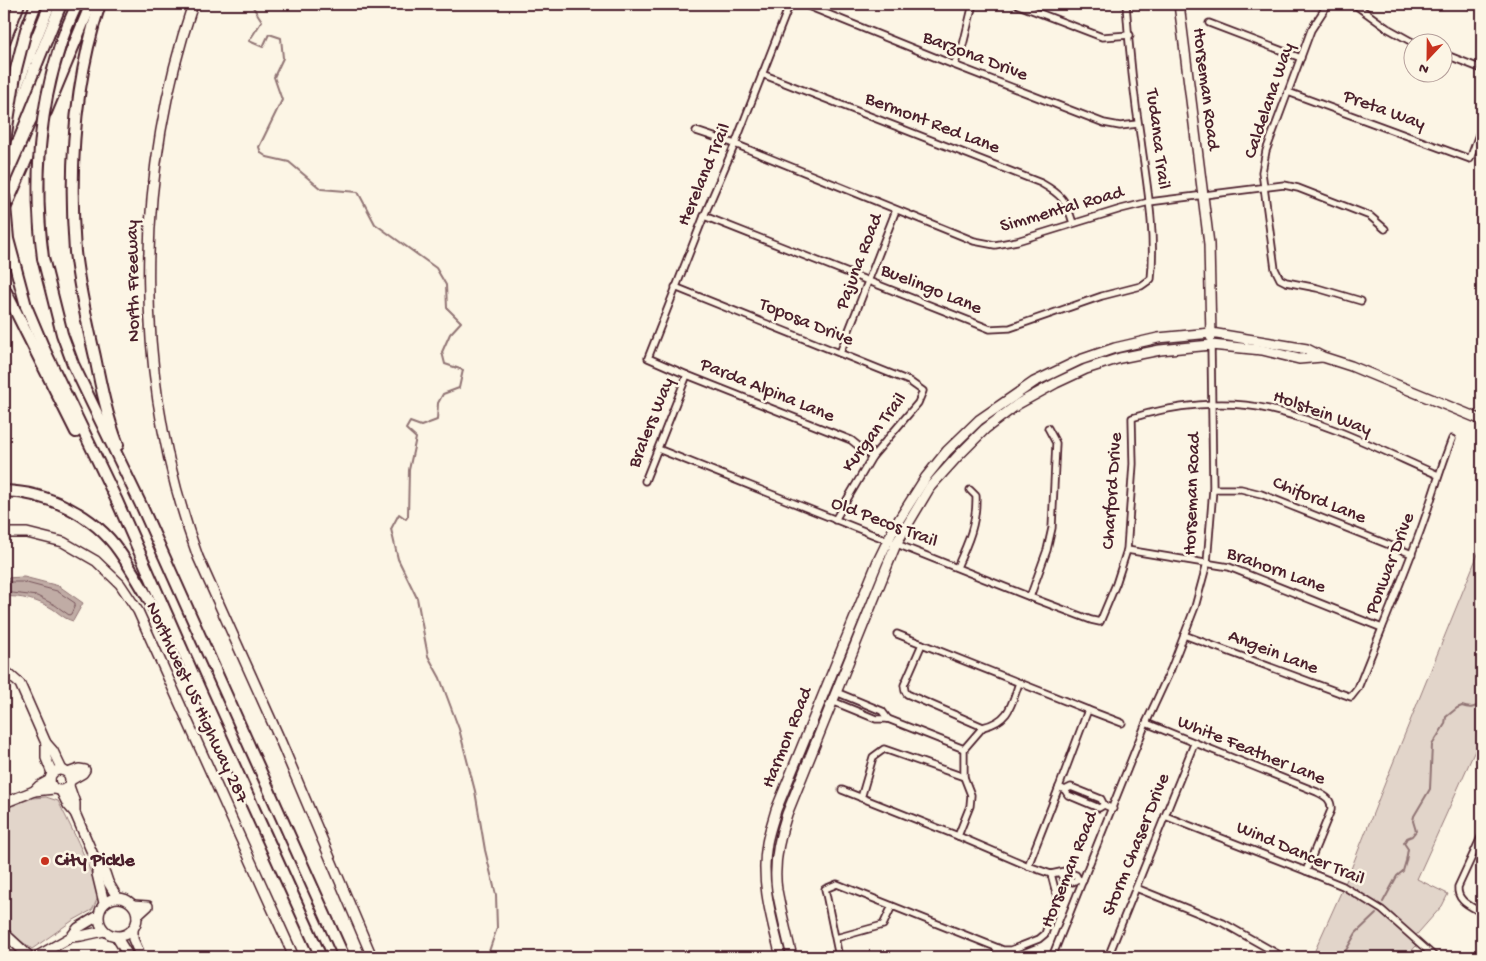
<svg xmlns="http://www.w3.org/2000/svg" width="1486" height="961" viewBox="0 0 1486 961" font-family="'Gochi Hand',sans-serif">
	<rect width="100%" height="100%" fill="#fcf5e5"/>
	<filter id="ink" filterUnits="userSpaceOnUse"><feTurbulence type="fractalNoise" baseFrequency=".02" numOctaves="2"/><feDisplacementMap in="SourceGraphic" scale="10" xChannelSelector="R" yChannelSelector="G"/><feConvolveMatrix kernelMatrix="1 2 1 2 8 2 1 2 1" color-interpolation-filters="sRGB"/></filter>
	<g filter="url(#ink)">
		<g fill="#e2d5ca" stroke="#967a7a">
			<path d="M1482 544V735L1417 879 1448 894 1442 906 1411 941 1416 946 1406 957H1312L1347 879 1387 778Z"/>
			<path d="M46 797 58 801C67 819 99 881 97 899 96 902 94 907 92 910L72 921 32 949 10 933 4 924V809L32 798Z"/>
		</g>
		<path fill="#c0aca5" stroke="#917474" d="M24 577 59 586 83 603 73 621C65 619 60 614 53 609 40 601 19 595 4 597V578Z"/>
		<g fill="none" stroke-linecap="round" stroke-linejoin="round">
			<path stroke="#79575c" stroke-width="1" d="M4 582H23L57 591 75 603V605L71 614 69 615 55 605 37 596 4 592"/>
			<g stroke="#917474" stroke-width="2">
				<path d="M251 4 262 21 249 41 263 47 269 34 281 38 283 58 274 77 282 100 259 147 261 153 267 157 289 162 321 189 358 192 375 224 436 268 446 285 447 308 461 322 450 334 442 352 445 364 463 370 459 388 443 394 438 403 437 420 421 426 410 422 406 429 416 438 409 470 408 516 406 519 399 514 391 529 398 559 417 598 428 656 440 678 459 729 475 791 485 850 496 895 497 928 487 957"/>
				<path d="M1482 672 1479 676 1480 685 1482 690"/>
				<path d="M1383 902 1397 876 1403 871 1406 861 1408 849 1404 843 1407 838 1412 836 1416 831 1413 821 1414 816 1430 789 1432 745 1445 724 1446 717 1457 708 1462 706C1470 709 1475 708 1482 703"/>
				<path d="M1342 957 1356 933 1376 914"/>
			</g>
			<defs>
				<g id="street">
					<path d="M791 4 787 11 735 144 704 216 648 358 687 375 851 440 872 457"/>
					<path d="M803 4 954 65 1104 123 1120 126 1138 124"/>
					<path d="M1016 4 1102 37 1130 35"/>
					<path d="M1328 4 1311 30 1266 151 1262 172 1275 269 1280 279 1286 282 1317 288 1361 301"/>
					<path d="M1354 4 1387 28 1414 43"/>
					<path d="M1209 23 1301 58"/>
					<path d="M1444 54 1482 69"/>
					<path d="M954 65 963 45 973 4"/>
					<path d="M762 74 1041 183C1062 195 1066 200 1073 223"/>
					<path d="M1288 92 1470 159 1482 126"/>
					<path d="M696 131 735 144 974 241 995 245 1017 241 1121 209 1149 202 1284 185 1298 188 1370 216 1385 229"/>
					<path d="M704 216 990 329 1010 328 1102 296 1141 286 1151 279C1156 234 1147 186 1141 141 1134 97 1129 48 1126 4"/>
					<path d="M675 287 909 381 923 391 918 403 872 457 835 520"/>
					<path d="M840 353 896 210"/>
					<path d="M658 449 1030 597 1091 620 1100 622 1116 584 1127 550 1133 464 1132 418C1172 405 1226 399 1268 409 1327 422 1383 451 1438 475"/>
					<path d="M645 481 687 375"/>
					<path d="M1213 489H1241L1261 494 1412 554"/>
					<path d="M1127 550 1229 567 1382 628"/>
					<path d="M957 567C968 543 977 523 976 496L970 490"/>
					<path d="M1030 597 1047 550 1052 528 1056 443 1048 428"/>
					<path d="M897 634 922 644"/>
					<path d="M1184 635 1351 697 1358 688C1379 635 1401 583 1421 529 1432 499 1440 469 1452 439"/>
					<path d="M836 692 882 711 888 719"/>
					<path d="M832 701 876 719H888L964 749"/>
					<path d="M1088 710 1122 723"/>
					<path d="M1146 723 1317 792C1325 796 1332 799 1331 810L1306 871"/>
					<path d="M983 727C1009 721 1011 706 1019 683"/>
					<path d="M842 790 958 836"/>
					<path d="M1065 790 1071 787 1101 799 1104 805 1113 809"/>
					<path d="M861 798 873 757 884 749 964 777"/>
					<path d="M1165 816 1306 871 1343 886 1382 910 1435 957"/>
					<path d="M1482 835 1458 887C1457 902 1471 906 1482 913"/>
					<path d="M1028 866 1059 787"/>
					<path d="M1060 873 1063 878 1073 882 1078 879"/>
					<path d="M1083 881 1078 879 1076 875 1065 871 1051 874 1028 866 958 836 970 806 971 795 964 777V749L983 727 907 694 905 691 904 685 922 644 1088 710 1059 787 1065 790 1068 795 1099 808 1104 805"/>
					<path d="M1136 888 1223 923 1283 957"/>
					<path d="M836 938 883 925 892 906"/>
					<path d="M839 957 825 889 837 884 1003 950H1011L1039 939 1045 934 1057 897 1051 874"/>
					<path d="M994 957 998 948"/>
					<path d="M1052 957 1146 723 1171 669 1195 607 1207 563 1213 489 1211 345"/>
					<path d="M1108 957 1194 744"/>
				</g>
				<g id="secondary">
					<path d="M193 4C133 182 133 380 198 557L281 742 372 957"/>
					<path d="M1179 4 1209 244 1211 337"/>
					<path d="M4 533H27L63 542 96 561 120 584 138 611 294 957"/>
					<path d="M4 670 20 684 46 743 53 751 62 770"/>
					<path d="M46 743V758L52 773"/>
					<circle cx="60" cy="780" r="10"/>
					<path d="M68 773 79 769 85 770 83 773 71 780"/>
					<path d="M50 780 39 786 34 791 54 789"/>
					<path d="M61 791 68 805 75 813V803L69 786"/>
					<path d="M4 803 34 791"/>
					<path d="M75 813 97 864 105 873 108 882 117 897"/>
					<path d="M97 864V874L104 903"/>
					<circle cx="118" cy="917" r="19"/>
					<path d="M133 905 148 906 137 916"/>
					<path d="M133 928V939L141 957"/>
					<path d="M4 933 30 957"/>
					<path d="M116 936 129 957"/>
					<path d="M71 937 81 936 104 931"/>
					<path d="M36 957 71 937 78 928 98 916"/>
					<path d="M781 957C772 920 760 882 767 843 769 832 773 821 776 810L878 561 895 526 926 477 947 451 979 420 1034 382 1080 360 1115 348 1158 338 1211 333 1307 349 1323 357 1351 366 1482 420"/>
					<path d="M792 957C787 935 781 912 777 890 773 864 779 838 787 814L896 544 930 487 958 456 985 429 1018 404 1056 383 1086 369 1120 358 1160 350 1211 345 1262 350 1299 359 1322 357"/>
				</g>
				<g id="highway">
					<path d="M100 4C74 83 69 170 75 252 79 288 87 322 95 357 101 387 107 416 118 445"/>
					<path d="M4 42 19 4"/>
					<path d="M15 91 50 4"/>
					<path d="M46 112 91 4"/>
					<path d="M8 135 61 4"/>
					<path d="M4 211 41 126"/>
					<path d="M43 258 62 334 73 364 142 507 344 957"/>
					<path d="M4 288 76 432"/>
					<path d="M26 306 45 351 117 501 201 692 321 957"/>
					<path d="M4 491C47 492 94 515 119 551 138 578 153 608 170 636"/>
				</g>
			</defs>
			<use href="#street" stroke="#4a1f2b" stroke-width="9"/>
			<use href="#secondary" stroke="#4a1f2b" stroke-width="12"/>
			<use href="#highway" stroke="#4a1f2b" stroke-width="14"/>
			<use href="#street" stroke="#fcf5e5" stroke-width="5.5"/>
			<use href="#secondary" stroke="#fcf5e5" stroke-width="9"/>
			<use href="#highway" stroke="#fcf5e5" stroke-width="10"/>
			<defs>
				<g id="highway-bridge">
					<path d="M4 166V147L16 69 26 30 36 4"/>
					<path d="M4 195 8 239 26 306"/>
					<path d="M43 258C34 188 38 114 60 46 64 32 71 18 77 4"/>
				</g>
			</defs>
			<use href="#highway-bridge" stroke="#4a1f2b" stroke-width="14" stroke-linecap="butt"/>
			<use href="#highway-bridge" stroke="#fcf5e5" stroke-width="10"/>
		</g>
	</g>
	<circle fill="#c8321e" stroke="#fcf5e5" stroke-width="2" cx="45" cy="861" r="5"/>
	<g text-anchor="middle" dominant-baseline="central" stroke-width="5" stroke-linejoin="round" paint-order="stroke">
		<g font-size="19" fill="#4a1f2b" stroke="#fcf5e5">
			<text transform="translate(975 57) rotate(21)">Barzona Drive</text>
			<text transform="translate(1205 89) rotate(83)">Horseman Road</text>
			<text transform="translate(1270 101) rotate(-71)">Caldelana Way</text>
			<text transform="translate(1384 111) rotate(20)">Preta Way</text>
			<text transform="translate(932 124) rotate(21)">Bermont Red Lane</text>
			<text transform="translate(1157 139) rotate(83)">Tudanca Trail</text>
			<text transform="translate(705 175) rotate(-67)">Hereland Trail</text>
			<text transform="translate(1062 210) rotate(-16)">Simmental Road</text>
			<text transform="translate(860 262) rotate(-69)">Pajuna Road</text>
			<text transform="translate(134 281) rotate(-91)">North Freeway</text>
			<text transform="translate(931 290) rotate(22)">Buelingo Lane</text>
			<text transform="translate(806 323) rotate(22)">Toposa Drive</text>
			<text transform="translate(767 391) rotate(22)">Parda Alpina Lane</text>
			<text transform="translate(1322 414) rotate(20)">Holstein Way</text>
			<text transform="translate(652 423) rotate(-68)">Bralers Way</text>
			<text transform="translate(875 433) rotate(-53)">Kurgan Trail</text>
			<text transform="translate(1113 491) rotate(-86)">Charford Drive</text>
			<text transform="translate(1193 494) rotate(-88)">Horseman Road</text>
			<text transform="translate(1319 501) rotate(22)">Chiford Lane</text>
			<text transform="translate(884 523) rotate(21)">Old Pecos Trail</text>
			<text transform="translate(1391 564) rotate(-69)">Ponwar Drive</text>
			<text transform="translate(1276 571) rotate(20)">Brahorn Lane</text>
			<text transform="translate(1273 653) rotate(21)">Angein Lane</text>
			<text transform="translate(196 703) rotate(65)">Northwest US Highway 287</text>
			<text transform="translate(788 738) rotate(-68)">Harmon Road</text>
			<text transform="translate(1251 751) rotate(22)">White Feather Lane</text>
			<text transform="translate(1137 845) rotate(-68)">Storm Chaser Drive</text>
			<text transform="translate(1300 854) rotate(23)">Wind Dancer Trail</text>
			<text transform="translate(1070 870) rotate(-68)">Horseman Road</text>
		</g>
		<g font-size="19" font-weight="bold" fill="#4a1f2b" stroke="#fcf5e5" text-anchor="start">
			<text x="55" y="861">City Pickle</text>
		</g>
	</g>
	<rect width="1486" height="961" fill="none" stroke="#fcf5e5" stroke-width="20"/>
	<rect x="10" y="10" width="1466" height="941" fill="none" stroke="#4a1f2b" stroke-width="2" filter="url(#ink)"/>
	<g transform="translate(1428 58) rotate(202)"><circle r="24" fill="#fcf5e5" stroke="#b59f9b"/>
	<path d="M0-4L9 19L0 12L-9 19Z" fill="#c8321e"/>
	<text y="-8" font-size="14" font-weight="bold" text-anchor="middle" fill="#4a1f2b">N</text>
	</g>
</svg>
